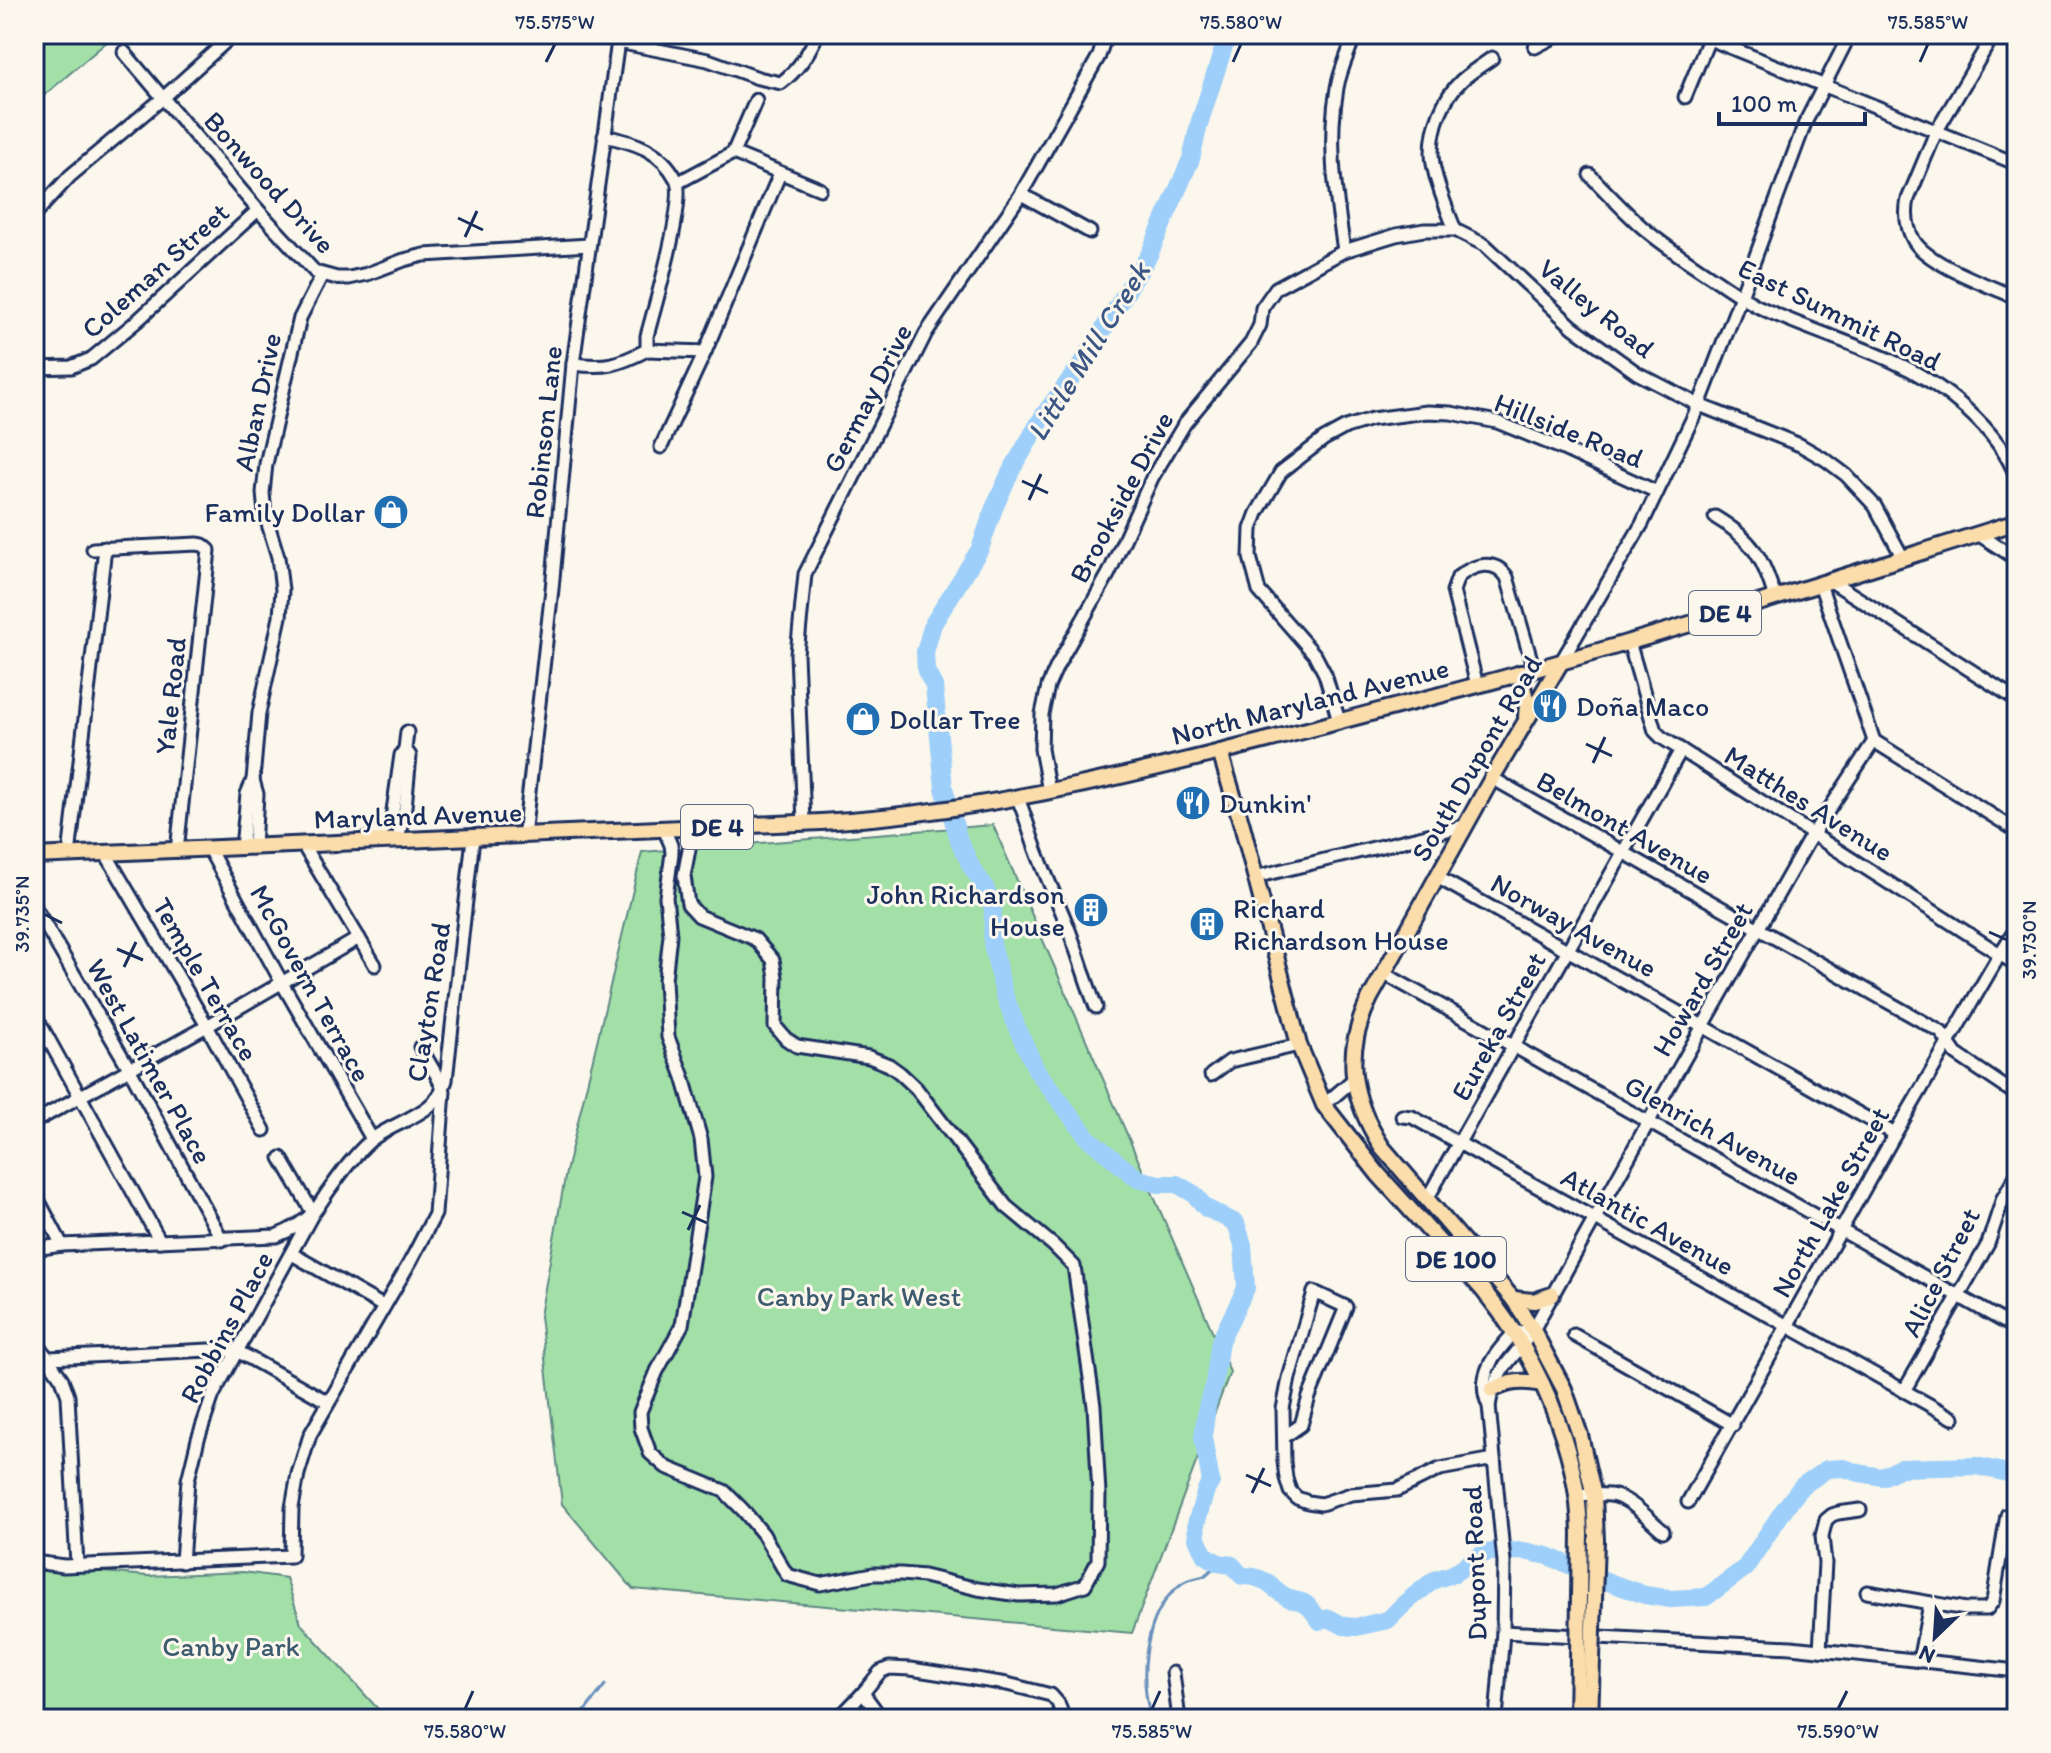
<svg xmlns="http://www.w3.org/2000/svg" width="2051" height="1753" viewBox="0 0 2051 1753" font-family="Itim,sans-serif">
	<rect width="100%" height="100%" fill="#fbf7ec"/>
	<filter id="ink" filterUnits="userSpaceOnUse"><feTurbulence type="fractalNoise" baseFrequency=".0125" numOctaves="2"/><feDisplacementMap in="SourceGraphic" scale="16" xChannelSelector="R" yChannelSelector="G"/><feConvolveMatrix kernelMatrix="1 2 1 2 8 2 1 2 1" color-interpolation-filters="sRGB"/></filter>
	<g filter="url(#ink)">
		<g fill="#a2e0a8" stroke="#5e8883" stroke-width="2">
			<path d="M34 34H116L34 104Z"/>
			<path d="M993 825 1230 1372 1132 1633 633 1589 562 1504 540 1316 566 1172 642 852Z"/>
			<path d="M34 1570 70 1573 91 1571 148 1576 243 1572 286 1578 301 1624 387 1719H34Z"/>
		</g>
		<g fill="none" stroke-linecap="round" stroke-linejoin="round">
			<g stroke="#698fbc" stroke-width="3">
				<path d="M585 1711 605 1685"/>
				<path d="M1151 1719C1139 1676 1143 1614 1181 1584 1188 1578 1196 1579 1204 1576 1209 1573 1214 1567 1218 1563"/>
			</g>
			<path stroke="#9dcffa" stroke-width="18" d="M1228 34 1199 124 1191 159 1149 255 1084 361 1043 416 1010 473 994 508 980 549 933 624 925 652 926 671 934 686 944 788 959 841 972 868 985 887 993 908 992 943 1004 994 1020 1035 1037 1071 1088 1138 1138 1179 1159 1184H1177L1194 1194 1206 1208 1236 1223 1243 1245 1246 1288 1220 1341 1214 1383 1207 1406 1203 1437 1211 1482 1206 1490 1196 1524 1197 1538 1204 1554 1218 1563 1232 1565 1242 1576C1266 1575 1270 1589 1289 1598 1293 1601 1298 1600 1302 1602 1310 1605 1315 1615 1320 1621L1329 1618 1344 1626 1356 1627 1388 1620 1405 1603 1434 1580 1453 1574 1482 1554 1492 1552 1524 1551 1548 1556 1611 1583 1645 1595 1671 1599 1706 1597 1745 1568 1785 1508 1802 1486 1827 1469 1844 1468 1859 1473 1882 1477 1901 1468 1976 1466 2017 1475"/>
			<defs>
				<g id="minor">
					<path d="M1697 34 2017 164"/>
					<path d="M1994 34 1936 132 1908 199C1905 213 1906 227 1914 241 1929 265 1990 286 2017 298"/>
					<path d="M618 42 708 60 758 78 781 83C798 70 809 54 817 34"/>
					<path d="M1535 47 1560 34"/>
					<path d="M124 52 258 210 315 272 337 278H349L367 274 404 260 424 255 589 245"/>
					<path d="M1492 58C1482 65 1471 72 1462 80 1443 98 1432 126 1432 153 1432 174 1447 209 1455 230L1485 245 1573 327 1637 373 1699 405 1800 445 1826 460 1846 475 1875 506 1903 558"/>
					<path d="M1685 97 1711 34"/>
					<path d="M733 153 820 189"/>
					<path d="M1590 175C1607 193 1624 211 1642 227 1665 247 1691 263 1716 280 1729 289 1743 298 1757 306 1801 327 1848 341 1892 361 1940 382 1999 428 2017 479"/>
					<path d="M679 182 733 153 756 100"/>
					<path d="M1021 194 1090 232"/>
					<path d="M34 215 70 176 163 98 234 34"/>
					<path d="M1344 251C1336 195 1327 145 1337 88 1340 70 1349 52 1355 34"/>
					<path d="M647 350 705 352"/>
					<path d="M573 364C606 368 618 365 647 350V336C654 309 687 199 676 179 661 150 634 142 604 136"/>
					<path d="M34 368 71 367 91 359 137 321 258 210"/>
					<path d="M661 447 705 352 780 173"/>
					<path d="M1715 517C1752 539 1763 557 1775 598"/>
					<path d="M1978 534 2017 559"/>
					<path d="M93 549 197 544 203 545 209 550 177 851"/>
					<path d="M1831 581 2017 700"/>
					<path d="M1820 584 1874 741 2017 831"/>
					<path d="M1629 642 1655 731 1661 737 2017 965"/>
					<path d="M1561 662 1642 524 1699 405 1741 296 1805 123 1850 34"/>
					<path d="M1477 685 1453 591 1458 577C1473 565 1494 558 1507 577L1534 670"/>
					<path d="M1339 721 1325 674 1315 655 1259 591 1250 557 1251 529 1257 513 1281 472 1324 439 1346 427 1372 419 1427 412 1451 413 1497 422 1561 448 1657 492"/>
					<path d="M1492 778 1941 1032 1956 1054 2017 1095"/>
					<path d="M253 780 257 794 254 847"/>
					<path d="M1049 791 1041 749 1042 714 1048 686 1057 666 1109 573 1152 478 1185 423 1251 343 1260 325 1262 308 1276 288 1344 251 1396 235 1424 230H1455"/>
					<path d="M1017 797C1025 813 1028 828 1034 844 1044 873 1058 901 1069 930 1079 956 1086 982 1096 1007"/>
					<path d="M804 823 797 654 805 574 926 333 1021 194 1099 56 1106 34"/>
					<path d="M664 829 671 845 672 853 666 897 670 935 665 980 668 1037 683 1077 701 1139 705 1177 682 1325 657 1371 640 1412 641 1428 650 1453 666 1467 724 1491 743 1510 763 1534 787 1575 820 1584 873 1574H901L924 1576 978 1589 1019 1595 1057 1594 1085 1585 1098 1561 1099 1494 1094 1406 1074 1266 1053 1245 1006 1206 916 1088 900 1073 889 1065 869 1057 797 1046 786 1039 775 1026 776 977 773 960 755 939 699 916 688 904 684 876 693 828"/>
					<path d="M524 836 552 589 573 364 619 34"/>
					<path d="M366 839 382 831 392 818 401 755 405 749 407 732"/>
					<path d="M397 840 404 817 410 756 405 749"/>
					<path d="M303 845 375 965"/>
					<path d="M242 848 247 794 253 780 259 713 280 617 282 590 278 557 265 514 263 493 266 464 300 318 322 275"/>
					<path d="M209 849 282 983 372 1139"/>
					<path d="M106 854 207 1026 264 1130"/>
					<path d="M69 855 105 548"/>
					<path d="M1255 877 1464 826"/>
					<path d="M1437 877 1895 1134"/>
					<path d="M34 906 130 1070 222 1240"/>
					<path d="M1385 974 2017 1329"/>
					<path d="M34 1013 160 1241"/>
					<path d="M1211 1075 1230 1061 1299 1045"/>
					<path d="M1324 1105 1354 1079"/>
					<path d="M1402 1116 1412 1117 1953 1418"/>
					<path d="M34 1122 207 1026 359 938"/>
					<path d="M34 1192 62 1245"/>
					<path d="M1427 1199 1681 750"/>
					<path d="M34 1249 62 1245 276 1236C289 1231 303 1223 313 1213 318 1207 323 1199 327 1193 340 1175 354 1155 371 1140 396 1120 438 1115 446 1080L473 838"/>
					<path d="M292 1254 383 1306"/>
					<path d="M1574 1335 1733 1425"/>
					<path d="M34 1339 62 1379 68 1396 77 1565"/>
					<path d="M34 1364 49 1358 209 1350 237 1351 328 1402"/>
					<path d="M1904 1391 1988 1244 2003 1198 2017 1174"/>
					<path d="M1489 1406C1496 1366 1513 1361 1533 1330L1649 1121 1807 843 1874 741"/>
					<path d="M1284 1437 1301 1425 1309 1397 1346 1307 1314 1292 1289 1378 1283 1409 1284 1462 1286 1478 1290 1491 1297 1498 1308 1502 1321 1504 1351 1494 1397 1490 1440 1469 1494 1459"/>
					<path d="M1577 1494C1588 1495 1599 1494 1610 1495 1630 1497 1648 1519 1663 1531"/>
					<path d="M1688 1502 1895 1134 2000 954 2017 927"/>
					<path d="M34 1562 64 1566 291 1556 292 1508 298 1474 310 1435 410 1262 435 1214 444 1091 437 1076 420 1047"/>
					<path d="M182 1562 188 1480 198 1439 213 1395 313 1213 281 1158"/>
					<path d="M1867 1592 1966 1609H1987L1993 1601 2007 1515"/>
					<path d="M1503 1632 1791 1647 2017 1671"/>
					<path d="M1820 1650 1825 1563 1822 1536 1826 1520 1832 1515 1838 1513 1860 1510"/>
					<path d="M1919 1661 1930 1604"/>
					<path d="M1173 1673 1179 1719"/>
					<path d="M863 1693 882 1719"/>
					<path d="M838 1719 863 1693 880 1672 889 1668 911 1669 1007 1684 1051 1695 1058 1703 1064 1719"/>
					<path d="M1496 1719 1503 1632 1504 1562 1489 1406C1475 1376 1495 1353 1514 1333L1533 1330"/>
				</g>
				<g id="major">
					<path d="M1561 662 1492 778 1370 998C1343 1052 1350 1097 1382 1147L1513 1299 1533 1330 1564 1389 1580 1435 1594 1496 1596 1540"/>
					<path d="M1520 673 1527 704 1526 717"/>
					<path d="M1220 752 1242 825 1299 1045 1324 1105 1378 1174 1483 1290C1537 1355 1579 1449 1580 1534"/>
					<path d="M34 856 821 822C993 812 1160 768 1326 725 1396 706 1466 689 1536 669 1697 624 1857 572 2017 522"/>
					<path d="M1513 1299 1534 1301 1552 1295"/>
					<path d="M1492 1390C1509 1381 1523 1380 1542 1384"/>
				</g>
			</defs>
			<use href="#minor" stroke="#1b2f5e" stroke-width="17"/>
			<use href="#major" stroke="#1b2f5e" stroke-width="20"/>
			<use href="#minor" stroke="#fbf7ec" stroke-width="11"/>
			<use href="#major" stroke="#fbddab" stroke-width="14"/>
			<defs>
				<g id="major-bridge">
					<path d="M1577 1719 1580 1534"/>
					<path d="M1590 1719 1596 1540"/>
				</g>
			</defs>
			<use href="#major-bridge" stroke="#1b2f5e" stroke-width="20" stroke-linecap="butt"/>
			<use href="#major-bridge" stroke="#fbddab" stroke-width="14"/>
		</g>
	</g>
	<path fill="none" stroke="#1b2f5e" stroke-width="3" d="M546 62 555 44M1233 62 1241 44M1920 62 1928 44M458 218 483 230M465 237 477 211M1022 481 1048 493M1029 500 1041 474M1586 744 1612 756M1593 763 1605 737M44 914 62 923M1989 932 2007 940M117 949 143 960M124 967 136 942M682 1212 707 1223M688 1230 700 1205M1246 1475 1271 1486M1252 1493 1264 1468M465 1709 473 1691M1152 1709 1160 1691M1838 1709 1847 1691"/>
	<defs>
		<symbol id="shop-disc" viewBox="-11 -11 22 22"><circle r="9.5" fill="#1f6fb2" stroke="#fbf7ec"/><path d="M-5-2.5h2.3a2.7 3.5 0 0 1 5.4 0H5L5.5 6h-11ZM-1.5-2.5h3a1.5 2.3 0 0 0-3 0Z" fill="#fff"/></symbol>
		<symbol id="restaurant-disc" viewBox="-11 -11 22 22"><circle r="9.5" fill="#1f6fb2" stroke="#fbf7ec"/><path d="M-5-6h1v4h1v-4h1v4h1v-4h1v5L-1.5 .5V6h-2V.5L-5-1ZM5-6V6H3V1.5H1.5Q1.5-4 5-6Z" fill="#fff"/></symbol>
		<symbol id="building-disc" viewBox="-11 -11 22 22"><circle r="9.5" fill="#1f6fb2" stroke="#fbf7ec"/><path d="M-4-6H4V6H1V3H-1V6H-4ZM-2.5-4.3h1.7v1.8h-1.7ZM.8-4.3h1.7v1.8H.8ZM-2.5-1h1.7V.8h-1.7ZM.8-1h1.7V.8H.8Z" fill="#fff"/></symbol>
	</defs>
	<g fill-rule="evenodd">
		<use href="#shop-disc" x="371" y="492" width="40" height="40"/>
		<use href="#restaurant-disc" x="1530" y="686" width="40" height="40"/>
		<use href="#shop-disc" x="843" y="699" width="40" height="40"/>
		<use href="#restaurant-disc" x="1173" y="783" width="40" height="40"/>
		<use href="#building-disc" x="1071" y="890" width="40" height="40"/>
		<use href="#building-disc" x="1187" y="904" width="40" height="40"/>
	</g>
	<g text-anchor="middle" dominant-baseline="central" stroke-width="6" stroke-linejoin="round" paint-order="stroke">
		<g fill="#fbf7ec" stroke="#5e6b89" stroke-width="2">
			<rect x="1689" y="591" width="72" height="44" rx="6"/>
			<rect x="681" y="805" width="72" height="44" rx="6"/>
			<rect x="1406" y="1237" width="100" height="44" rx="6"/>
		</g>
		<g font-size="26" font-weight="bold" fill="#1b2f5e">
			<text x="1725" y="613">DE 4</text>
			<text x="717" y="827">DE 4</text>
			<text x="1456" y="1259">DE 100</text>
		</g>
		<g font-size="28" fill="#1b2f5e" stroke="#fbf7ec">
			<text transform="translate(270 182) rotate(48)">Bonwood Drive</text>
			<text transform="translate(155 270) rotate(-42)">Coleman Street</text>
			<text transform="translate(1597 308) rotate(39)">Valley Road</text>
			<text transform="translate(1840 314) rotate(26)">East Summit Road</text>
			<text transform="translate(867 398) rotate(-63)">Germay Drive</text>
			<text transform="translate(257 402) rotate(-78)">Alban Drive</text>
			<text transform="translate(1569 430) rotate(22)">Hillside Road</text>
			<text transform="translate(543 432) rotate(-84)">Robinson Lane</text>
			<text transform="translate(1121 497) rotate(-62)">Brookside Drive</text>
			<text transform="translate(170 696) rotate(-84)">Yale Road</text>
			<text transform="translate(1310 701) rotate(-14)">North Maryland Avenue</text>
			<text transform="translate(1476 758) rotate(-60)">South Dupont Road</text>
			<text transform="translate(1809 803) rotate(32)">Matthes Avenue</text>
			<text transform="translate(418 815) rotate(-2)">Maryland Avenue</text>
			<text transform="translate(1625 827) rotate(30)">Belmont Avenue</text>
			<text transform="translate(1574 925) rotate(29)">Norway Avenue</text>
			<text transform="translate(206 979) rotate(60)">Temple Terrace</text>
			<text transform="translate(1702 979) rotate(-60)">Howard Street</text>
			<text transform="translate(311 983) rotate(61)">McGovern Terrace</text>
			<text transform="translate(428 1002) rotate(-81)">Clayton Road</text>
			<text transform="translate(1498 1026) rotate(-61)">Eureka Street</text>
			<text transform="translate(150 1061) rotate(61)">West Latimer Place</text>
			<text transform="translate(1713 1130) rotate(29)">Glenrich Avenue</text>
			<text transform="translate(1830 1202) rotate(-61)">North Lake Street</text>
			<text transform="translate(1648 1221) rotate(29)">Atlantic Avenue</text>
			<text transform="translate(1940 1272) rotate(-63)">Alice Street</text>
			<text transform="translate(226 1327) rotate(-62)">Robbins Place</text>
			<text transform="translate(1474 1563) rotate(-92)">Dupont Road</text>
		</g>
		<g font-size="28" fill="#1b2f5e" stroke="#fbf7ec" text-anchor="start">
			<text x="365" y="512" text-anchor="end">Family Dollar</text>
			<text x="1576" y="706">Doña Maco</text>
			<text x="889" y="719">Dollar Tree</text>
			<text x="1219" y="803">Dunkin'</text>
			<text x="1065" y="894" text-anchor="end">John Richardson<tspan x="1065" dy="32">House</tspan></text>
			<text x="1233" y="908">Richard<tspan x="1233" dy="32">Richardson House</tspan></text>
		</g>
		<g font-size="28" fill="#3d5b70" stroke="#fbf7ec">
			<text x="859" y="1296">Canby Park West</text>
			<text x="231" y="1646">Canby Park</text>
		</g>
		<g font-size="30" font-style="italic" fill="#3c5785" stroke="#fbf7ec">
			<text transform="translate(1088 351) rotate(-58)">Little Mill Creek</text>
		</g>
	</g>
	<rect width="2051" height="1753" fill="none" stroke="#fbf7ec" stroke-width="88"/>
	<g transform="translate(1935 1637) rotate(205)" stroke="#fbf7ec" stroke-width="6" paint-order="stroke">
	<path d="M0-6L14 30L0 20L-14 30Z" fill="#1b2f5e"/>
	<text y="-12" font-size="22" font-weight="bold" text-anchor="middle" fill="#1b2f5e">N</text>
	</g>
	<path d="M1719 112v12h146v-12" fill="none" stroke="#1b2f5e" stroke-width="4"/>
	<text x="1731" y="112" font-size="24" fill="#1b2f5e" stroke="#fbf7ec" stroke-width="6" paint-order="stroke">100 m</text>
	<rect x="44" y="44" width="1963" height="1665" fill="none" stroke="#1b2f5e" stroke-width="3"/>
	<g font-size="20" text-anchor="middle" fill="#1b2f5e">
		<text x="555" y="29">75.575°W</text>
		<text x="1241" y="29">75.580°W</text>
		<text x="1928" y="29">75.585°W</text>
		<text transform="translate(22 914) rotate(-90)" y="7">39.735°N</text>
		<text transform="translate(2029 940) rotate(-90)" y="7">39.730°N</text>
		<text x="465" y="1738">75.580°W</text>
		<text x="1152" y="1738">75.585°W</text>
		<text x="1838" y="1738">75.590°W</text>
	</g>
</svg>
